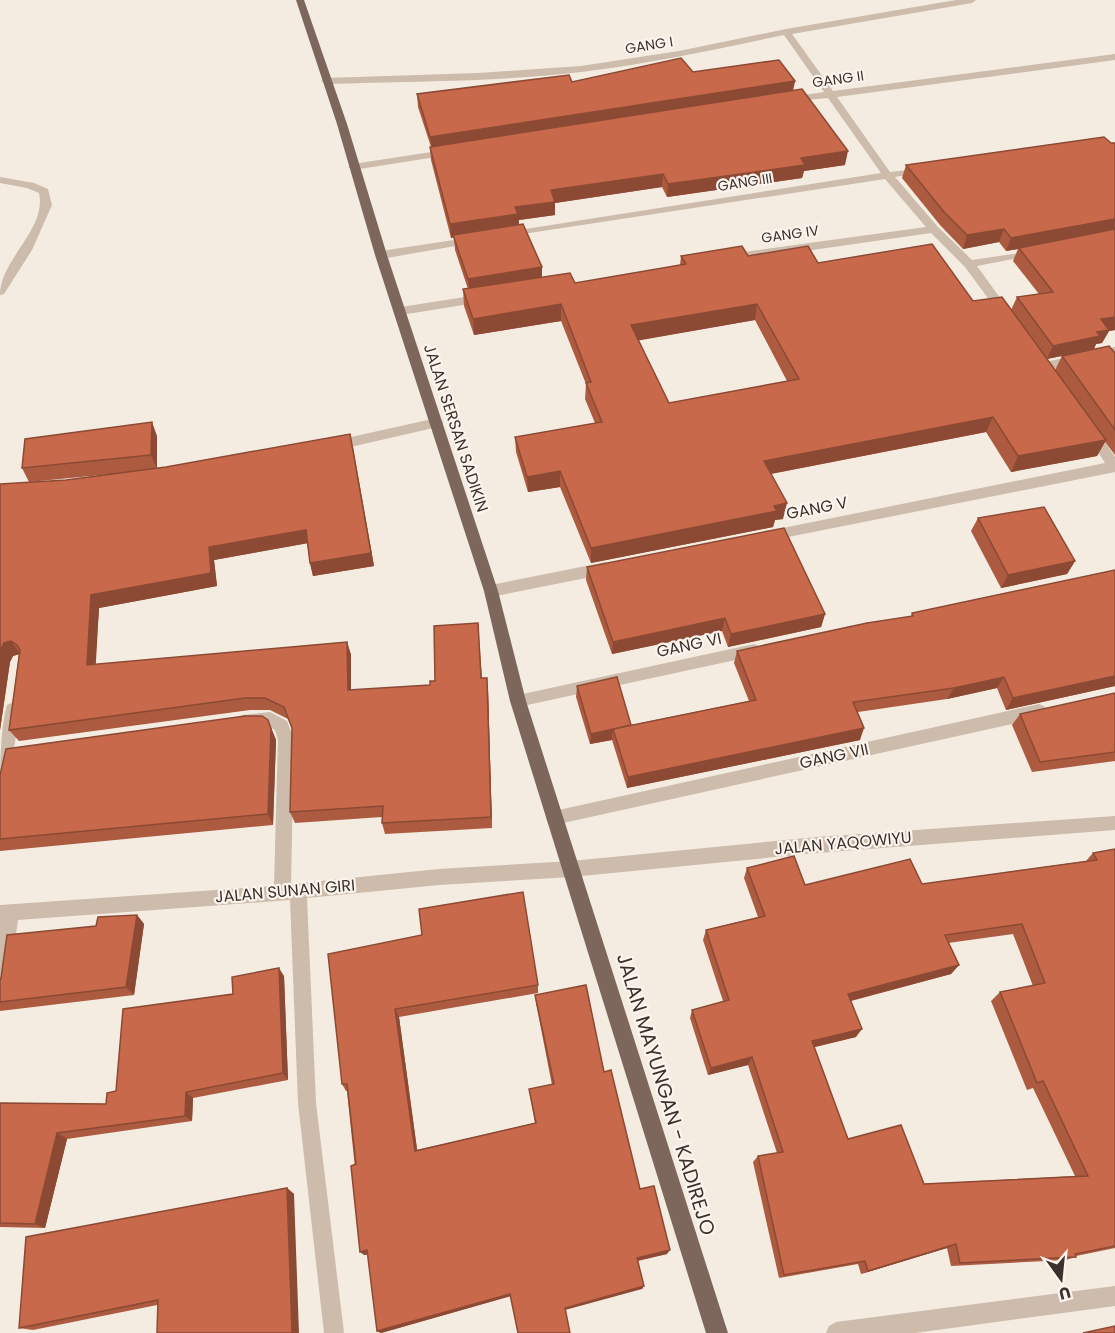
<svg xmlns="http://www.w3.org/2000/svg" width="1115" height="1333" viewBox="0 0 1115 1333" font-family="Poppins,sans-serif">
	<rect width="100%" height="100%" fill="#f4ebe1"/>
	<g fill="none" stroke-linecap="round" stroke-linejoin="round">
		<g fill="#cdbbac" fill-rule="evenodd">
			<path d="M956 0H976L972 3 792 34 833 91 1115 54V60L837 97 890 172 926 168V172L895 177 938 227 972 260 1039 250V254L977 266 1011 313 1005 317 1001 316 965 267 931 233 729 262 723 258 729 254 926 227 885 179 503 237 501 235 507 232 881 173 828 98 785 102V98L824 92 784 35C717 49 649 64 581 72 497 82 411 81 326 84L321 81 326 78 478 73 581 66 679 51 786 29Z"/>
			<path d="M451 149 456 152 455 154 353 170 348 167 353 164Z"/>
			<path d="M0 177 34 183 48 189 52 205 32 250 4 294 0 295C0 259 47 230 39 193L27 188 0 183Z"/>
			<path d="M474 237 478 238V242L381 259 375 255 381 251Z"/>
			<path d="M484 294 488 295V301L401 315 395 311 401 307Z"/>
			<path d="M1115 347V355L1045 370 1039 366 1045 362Z"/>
			<path d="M437 418 442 420 443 423 442 426 333 451 326 446 333 441Z"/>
			<path d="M1091 427 1096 429 1115 457V472L768 541 761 536 768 531 1105 463 1085 432Z"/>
			<path d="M606 562 613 568 606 574 491 597 486 595 484 591 486 587 491 585Z"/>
			<path d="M754 644 759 646 761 650 759 654 754 656 518 707 513 706 510 701 513 696 518 695Z"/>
			<path d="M12 703 17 705 20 710 8 787 6 792 0 794C0 767 0 730 7 705Z"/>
			<path d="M1039 704 1044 706 1047 711 1044 716 1039 718 554 825 548 823 546 818 548 813 554 811Z"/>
			<path d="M270 712 287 721 294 740 291 884 439 869 571 861 817 837 1115 816V830L817 853 571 877 439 885 307 898 316 1103 344 1333H324L298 1103 290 900 18 920 9 985 6 991 0 994V905L274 886 278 740 275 730C264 723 253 729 242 725L239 720 242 715Z"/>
			<path d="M1115 1286V1306L915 1333H826L829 1326 836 1322Z"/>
		</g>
		<path fill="#7d675c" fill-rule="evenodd" d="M296 0H304L347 124 387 255 498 591 526 701 728 1333H706L510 701 484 591 375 255 337 124Z"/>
	</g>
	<g fill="#ac5a40" fill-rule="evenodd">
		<path d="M693 72 795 81 793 91 845 165 804 171 802 178 667 197 662 187 555 203V215L519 220V225L542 267V277L575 283 680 265 681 256H748L818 263 1011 310 1017 297 1039 294 1013 261 1018 249 1006 251 999 242 963 249 940 225 902 178 906 165 1115 143V330L1109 331 1102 343 1096 344 1094 349 1115 353V455L1105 442 1097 456 1011 472 986 432 771 474 783 519 775 520 773 527 591 563 560 487 528 492 516 452 515 437 595 423 585 399 586 384 561 321 474 335 464 306 463 289H468L455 250 454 237 451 238 431 160 430 147H431L418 107 417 94ZM755 320 787 381 669 403 638 340ZM1062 356 1055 370 1047 359Z"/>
		<path d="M157 436V468L353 447 374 566 313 576 310 563 307 543 214 560 217 586 99 608 95 665 347 642 351 655V690L430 685 435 681 478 623 482 678 488 690 492 828 385 834 382 823V817L295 823 290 812 292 728 288 719 270 710H250L19 741 9 730 19 654 13 656 10 662 0 730V484L66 480 111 474 29 482 22 468Z"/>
		<path d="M978 518 1075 561 1067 574 1001 588 971 531Z"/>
		<path d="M587 567 825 614 821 627 728 647 722 631 612 654 586 580Z"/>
		<path d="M1115 570V686L1006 710 997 688 947 699 858 712 860 740 627 788 612 740 590 744 576 697 577 686 631 725 749 701 734 663 737 651 911 616 912 613Z"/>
		<path d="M1115 693V761L1032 772 1012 725 1020 714Z"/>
		<path d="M268 720 276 740 273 825 0 851V775Z"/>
		<path d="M1115 849V1248L1076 1256V1257L1065 1260 951 1266 947 1248 861 1274 858 1264 779 1278 753 1162 758 1156 777 1153 748 1065 708 1075 690 1018 692 1010 723 1001 703 940 706 930 758 917 744 878 747 868 805 885 922 884 1086 861 1093 853ZM1013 934 1033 986 1000 992 991 1001 1027 1090 1033 1088 1075 1176 924 1184 848 1139 814 1047 856 1037 851 1001 951 974 959 965 948 943Z"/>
		<path d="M137 915 144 924 134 995 0 1011V980L96 926Z"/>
		<path d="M422 935 538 985V993L399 1017 417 1150 535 1123 529 1089 552 1085 536 1003 535 995 604 1072 640 1189 667 1254 638 1261 644 1286 642 1289 511 1296 381 1333 377 1331 368 1254 364 1255 347 1091H346L342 1084Z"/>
		<path d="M284 976 288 1080 193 1098 192 1121 67 1139 45 1228 0 1227V1103L106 1104 116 1091 233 994Z"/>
		<path d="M287 1188 294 1194 157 1305 33 1330 19 1328Z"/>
	</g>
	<g fill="#8c4a34">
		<path d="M795 81 792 93 432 150 430 137Z"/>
		<path d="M848 151 845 165 804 171 802 178 667 197 668 184 801 158Z"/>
		<path d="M663 174 662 187 555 203V215L519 220V227L453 235 454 237 451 238 450 224 515 207 551 190Z"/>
		<path d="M1115 219V232L1006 251 1011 238Z"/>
		<path d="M1004 229 999 242 963 249 967 235Z"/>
		<path d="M542 267V282L470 294 468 279Z"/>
		<path d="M561 304V321L474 335 473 319Z"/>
		<path d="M757 304 755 320 630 342 631 325Z"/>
		<path d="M1115 317V330L1109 331 1102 343 1096 344 1094 349 1047 359 1053 346 1101 319Z"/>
		<path d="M993 417 986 432 760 476 764 461Z"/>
		<path d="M152 422 157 436V469L151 455Z"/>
		<path d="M350 434 374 566 313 576 310 563Z"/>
		<path d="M1106 440 1097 456 1011 472 1018 456Z"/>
		<path d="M560 471V487L528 492 527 477Z"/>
		<path d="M787 503 783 519 775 520 773 527 591 563V548Z"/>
		<path d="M306 530 309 543 214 560 217 586 99 608 95 678 87 665 91 595 209 547Z"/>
		<path d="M1075 561 1067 574 1001 588 1008 575Z"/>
		<path d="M825 614 821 627 728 647 731 634Z"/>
		<path d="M725 618 722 631 612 654 613 642Z"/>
		<path d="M11 641 20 654 13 656 10 662 0 730V655L1 649 4 643Z"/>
		<path d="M347 642 351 655V703L348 690Z"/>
		<path d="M1115 676V686L1006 710 1013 698Z"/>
		<path d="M1004 677 997 688 947 699 954 688Z"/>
		<path d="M487 678 488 690 492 828 491 817Z"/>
		<path d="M268 720 276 740 273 825 268 814Z"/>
		<path d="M864 728 860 740 627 788 628 777Z"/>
		<path d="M613 729 612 740 590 744 591 734Z"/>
		<path d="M137 915 144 924 134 995 126 987Z"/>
		<path d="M959 965 951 974 842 1003 848 994Z"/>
		<path d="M279 968 284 976 288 1080 283 1073Z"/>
		<path d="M395 1009 399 1017 418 1156 415 1151Z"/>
		<path d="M862 1029 856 1037 807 1049 812 1041Z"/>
		<path d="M752 1057 748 1065 708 1075 711 1068Z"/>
		<path d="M186 1092 193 1098 192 1121 185 1116Z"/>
		<path d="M57 1133 67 1139 45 1228 35 1224Z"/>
		<path d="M287 1188 294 1194 299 1333H292Z"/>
		<path d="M956 1244 947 1248 861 1274 868 1271Z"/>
		<path d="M367 1250 371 1254 364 1255 360 1252Z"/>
		<path d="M670 1250 667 1254 635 1261 637 1258Z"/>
		<path d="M644 1286 642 1289 565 1310V1308Z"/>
		<path d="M510 1294 511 1296 381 1333 377 1331Z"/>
	</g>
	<g fill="#c8694b" stroke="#8c4a34" stroke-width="1.5" fill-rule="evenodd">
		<path d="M681 58 693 72 779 60 795 81 430 137 417 94 569 75 572 82Z"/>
		<path d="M802 89 848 151 801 158 805 165 668 184 663 174 551 190 555 202 515 207 518 214 450 224 430 147Z"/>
		<path d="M1104 137 1111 143H1115V219L1011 238 1004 229 967 235 944 212 906 165Z"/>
		<path d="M523 224 542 267 468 279 453 235Z"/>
		<path d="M1115 229V317L1101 319 1109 330 1097 332 1100 336 1053 346 1017 297 1053 292 1019 248Z"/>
		<path d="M932 244 973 301 1002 297 1106 440 1018 456 993 417 764 461 787 503 774 506 777 511 591 548 560 471 527 477 515 437 602 422 586 383 591 382 561 304 473 319 463 289 570 273 575 283 686 264 681 256 742 246 748 256 808 246 818 263ZM757 304 799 379 669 403 631 325Z"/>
		<path d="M1109 346 1115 353V430L1062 356Z"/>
		<path d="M152 422 151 455 22 468 25 439Z"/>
		<path d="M350 434 371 553 310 563 306 530 209 547 211 573 91 595 87 665 347 642 348 690 430 685V681H435L434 626 478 623 481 678H487L491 817 382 823 383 806 290 812 292 728 284 707 265 698H245L9 730 20 650 17 645 11 641 4 643 1 649 0 655V484L66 480 166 467Z"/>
		<path d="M1044 507 1075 561 1008 575 978 518Z"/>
		<path d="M784 528 825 614 731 634 725 618 613 642 587 567Z"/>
		<path d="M1115 570V676L1013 698 1004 677 954 688 853 702 864 728 628 777 613 729 756 700 737 651 867 623 913 616 912 613Z"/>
		<path d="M617 677 631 725 591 734 577 686Z"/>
		<path d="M1115 693V752L1040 762 1020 714Z"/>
		<path d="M245 716H262L268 720 271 729 268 814 0 839V775L6 749Z"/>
		<path d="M1115 849V1246L1075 1254 1076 1257 960 1263 956 1244 868 1271 865 1261 784 1275 758 1156 783 1152 752 1057 711 1068 692 1010 729 1000 706 930 765 916 747 868 794 856 805 885 910 859 922 884 1097 860 1093 853ZM1022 924 1045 983 1000 992 1037 1083 1043 1081 1088 1176 924 1184 901 1125 848 1139 812 1041 862 1029 848 994 959 965 945 935Z"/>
		<path d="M523 892 538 985 395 1009 415 1151 536 1123 529 1089 554 1084 535 995 586 985 604 1072 611 1070 640 1189 654 1186 670 1250 637 1258 644 1286 565 1308 570 1333H518L510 1294 377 1331 367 1250 360 1252 351 1166 356 1164 347 1084H342L328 954 422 935 419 909Z"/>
		<path d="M137 915 126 987 0 1002V980L1 978 7 935 96 926 98 917Z"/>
		<path d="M279 968 283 1073 186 1092 185 1116 57 1133 35 1224 0 1223V1103L106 1104 107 1093 116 1091 123 1009 233 994 232 977Z"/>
		<path d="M287 1188 292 1333H157L158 1300 19 1328 26 1237Z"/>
		<path d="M1115 1326V1333H1083Z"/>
	</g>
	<g text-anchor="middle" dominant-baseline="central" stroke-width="4.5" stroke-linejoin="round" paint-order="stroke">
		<g font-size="14" fill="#3b302b" stroke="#fbf5ee">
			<text transform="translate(649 45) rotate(-9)">GANG I</text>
			<text transform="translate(838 79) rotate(-8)">GANG II</text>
			<text transform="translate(745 182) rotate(-9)">GANG III</text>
			<text transform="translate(790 234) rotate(-8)">GANG IV</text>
		</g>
		<g font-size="16" fill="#3b302b" stroke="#fbf5ee">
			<text transform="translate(456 428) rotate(72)">JALAN SERSAN SADIKIN</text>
			<text transform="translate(817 508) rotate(-11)">GANG V</text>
			<text transform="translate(689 645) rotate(-12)">GANG VI</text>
			<text transform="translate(834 756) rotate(-12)">GANG VII</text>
			<text transform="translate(843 843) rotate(-5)">JALAN YAQOWIYU</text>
			<text transform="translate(285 891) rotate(-5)">JALAN SUNAN GIRI</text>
		</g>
		<g font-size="20" fill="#3b302b" stroke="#fbf5ee">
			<text transform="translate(666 1094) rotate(73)">JALAN MAYUNGAN - KADIREJO</text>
		</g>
	</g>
	<g transform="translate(1061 1279) rotate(165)" stroke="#fbf5ee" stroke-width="4.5" paint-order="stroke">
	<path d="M0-4.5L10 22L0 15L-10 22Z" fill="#3b302b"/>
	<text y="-9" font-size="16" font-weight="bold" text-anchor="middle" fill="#3b302b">U</text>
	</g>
</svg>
